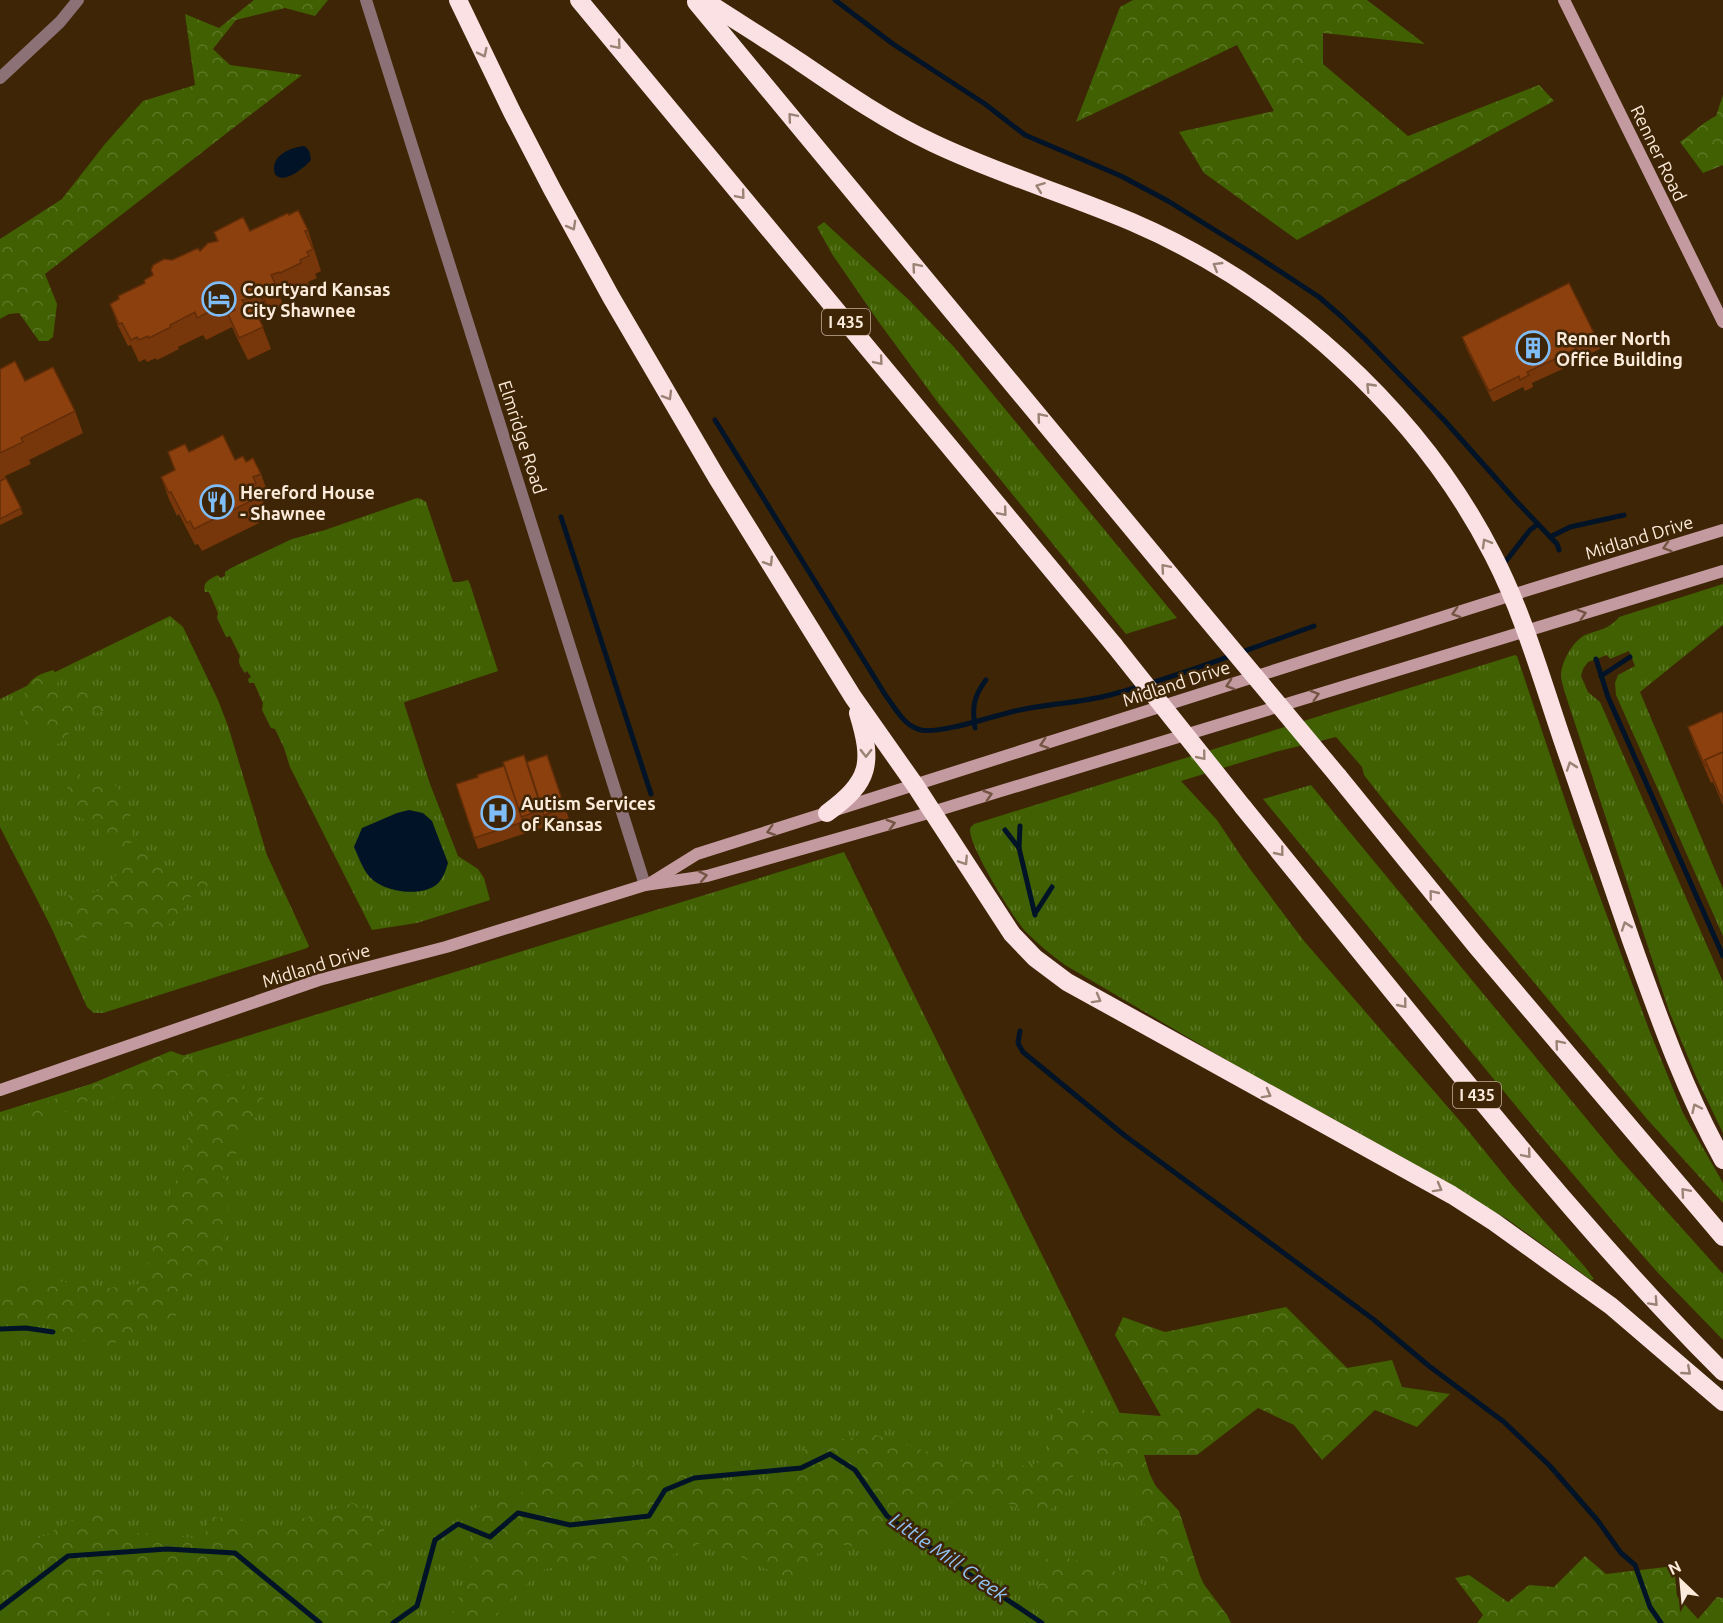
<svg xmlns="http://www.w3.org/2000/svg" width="1723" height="1623" viewBox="0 0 1723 1623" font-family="Ubuntu,sans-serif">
	<defs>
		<pattern id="grass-tufts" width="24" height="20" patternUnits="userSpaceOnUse" patternTransform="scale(1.5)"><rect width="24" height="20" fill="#406001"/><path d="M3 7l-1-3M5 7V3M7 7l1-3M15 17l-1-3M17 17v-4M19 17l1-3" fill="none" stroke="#5c7725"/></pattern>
		<pattern id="forest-crowns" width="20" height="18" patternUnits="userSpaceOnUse" patternTransform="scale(1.5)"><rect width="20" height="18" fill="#406001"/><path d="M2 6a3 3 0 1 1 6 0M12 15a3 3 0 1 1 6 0" fill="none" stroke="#5c7725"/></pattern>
	</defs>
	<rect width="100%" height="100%" fill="#3e2505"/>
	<g fill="url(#grass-tufts)">
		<path d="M824 222 909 300 954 347 1177 618 1126 634 939 404 878 321 832 254 817 227Z"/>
		<path d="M417 498 421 499 426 502 453 582H459L468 580 470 584 498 671 405 702 404 703 430 784 458 856 478 869 484 878 490 900 417 923 372 930 290 767 284 748 275 729 271 728 262 710 263 703 254 683H249L248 679 251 677 247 671 245 673C241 667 237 663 240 656L230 636 226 637 217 618 218 613 209 592H205C202 582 210 579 218 575L220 578 225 576V572L231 568 292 539 325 530Z"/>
		<path d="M1723 584V625L1640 692 1723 889V936L1616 695 1615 683 1618 675 1635 666 1629 651 1610 659 1607 655 1588 662 1583 669 1581 676 1588 692 1600 702 1723 982V1133L1697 1079 1669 1011 1564 690C1563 686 1561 680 1561 676 1561 662 1573 641 1585 635 1598 630 1610 629 1619 617Z"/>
		<path d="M170 616 183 627 218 700 228 726 267 855 309 946 307 948 103 1013H94L87 1007 51 927 0 827V699Z"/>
		<path d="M1515 655 1517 656 1573 824 1650 1032 1683 1113 1723 1183V1203L1647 1119 1389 807 1364 775 1362 767 1336 737 1275 752 1181 781 1217 820 1247 865 1304 941 1466 1128 1513 1186 1585 1267 1594 1279 1591 1280 1507 1219 1350 1128 1262 1081 1065 965C1051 955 1038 944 1026 932 1013 918 971 849 970 831 970 827 971 827 974 824Z"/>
		<path d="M1311 785 1618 1157 1723 1274V1340L1659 1274 1622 1232 1539 1134 1263 799Z"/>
		<path d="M844 852 1223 1623H0V1112Z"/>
	</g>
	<g fill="url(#forest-crowns)">
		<path d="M254 0H328L315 16 285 8 236 20 213 49 230 65 302 75 45 274 57 304 53 337 48 341H39L19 313 9 314 0 319V239L62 199 105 144 143 101 195 85 185 14 219 28Z"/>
		<path d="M1133 0H1367L1425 44 1323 33V64L1408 136 1539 85 1554 101 1297 240 1204 173 1179 132 1274 111 1237 45 1076 122 1120 7Z"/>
		<path d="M1723 95V165L1703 173 1680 142C1692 134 1703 122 1716 116Z"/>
		<path d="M53 670 58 675 57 689 62 694C69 691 75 684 83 683 94 681 109 697 107 708L102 712 97 713 89 707 83 711 77 724 62 741 57 744 49 743C39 729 43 732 28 727 23 719 21 709 27 702L24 691C33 676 38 675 53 670Z"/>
		<path d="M77 771 82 777 90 782 98 780 115 785 128 799 133 835 131 843 124 849 111 853 106 850 96 824C90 821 83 820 77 816 60 807 67 786 73 772Z"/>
		<path d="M142 853C156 858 163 873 176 879 188 884 198 873 208 882 208 893 200 890 192 895 190 897 189 901 188 903 182 913 171 925 161 929 133 941 127 916 107 921 98 923 92 936 82 941 79 940 76 939 73 937 67 933 68 927 66 921 62 913 58 902 68 896 78 888 93 897 104 888 118 876 124 860 142 853Z"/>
		<path d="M171 1051 218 1068 265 1100 223 1177 231 1187 221 1259 193 1273 173 1323 144 1324 104 1350 36 1319 0 1318V1277L7 1283 27 1277 109 1288 138 1284 162 1228 171 1189 187 1162 189 1108 167 1092 90 1100 32 1128 11 1117Z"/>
		<path d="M1286 1307 1347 1368 1392 1360 1402 1387 1450 1394 1417 1427 1375 1410 1322 1460 1294 1425 1258 1408 1197 1455H1144L1152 1482 1179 1511 1202 1582 1227 1615 1231 1623H1075L1032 1598 1041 1580 1035 1563 1057 1555 1117 1572 1152 1589 1172 1579 1148 1538 1136 1490 1103 1456H1082L1062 1500 1045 1514 1025 1512 989 1494 921 1510 890 1524 880 1539 863 1548 838 1544 817 1554 813 1571 797 1575 782 1576 730 1552 703 1542 681 1552 634 1568 619 1554 541 1570 487 1623H449L474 1560 475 1508 522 1493 530 1455 577 1458 603 1469 646 1464 708 1482 785 1486 808 1443 876 1435 956 1461 1025 1466 1042 1462 1050 1450 1046 1433 1058 1408 1161 1416 1115 1335 1123 1317 1165 1332Z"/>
		<path d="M353 1503 376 1512 385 1532 360 1558 382 1569 400 1622 403 1623H328L322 1613 291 1623H184L163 1590 120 1573 98 1574 86 1587 119 1623H12L20 1603 46 1586 47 1562 22 1574 0 1588V1555C34 1543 65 1525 95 1506L127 1534 143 1533 205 1539 208 1516 279 1526Z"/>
		<path d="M1585 1556 1606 1574 1674 1566 1677 1596 1698 1619 1717 1597 1723 1598V1623H1477L1483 1615 1455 1578 1469 1575 1508 1602 1529 1585 1554 1587Z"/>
	</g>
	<g fill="#011427">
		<path d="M304 146C310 149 310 154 311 160 305 167 286 183 277 176 274 174 274 171 274 167 275 154 292 147 304 146Z"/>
		<path d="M409 810 423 813 432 821 448 863C446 869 444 876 440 881 427 898 388 893 373 880 364 873 359 858 354 847L362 828 397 813Z"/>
	</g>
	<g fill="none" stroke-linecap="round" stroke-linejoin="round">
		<g stroke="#011427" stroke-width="5">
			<path d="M835 0 893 44 985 104 1025 135 1121 176 1168 201 1255 255 1319 297 1342 317 1366 340 1444 420 1517 502 1557 544 1559 550"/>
			<path d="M715 420 886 696C896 709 904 726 921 730 940 734 994 716 1015 711 1046 704 1079 703 1110 695 1179 676 1247 650 1314 626"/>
			<path d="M561 517 651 794"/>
			<path d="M1550 537 1570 527 1624 515"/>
			<path d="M1506 561 1530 530 1538 524"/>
			<path d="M1596 659 1608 697 1723 956"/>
			<path d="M1601 676 1630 657"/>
			<path d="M975 728C972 708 973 697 986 680"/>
			<path d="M1005 830 1019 848 1035 915"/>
			<path d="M1019 848 1020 826"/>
			<path d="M1036 912 1052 887"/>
			<path d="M1020 1031 1018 1043 1023 1052 1124 1135 1373 1319 1429 1366 1504 1422 1550 1466 1598 1521 1621 1553 1635 1565 1650 1607 1661 1623"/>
			<path d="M0 1329 26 1328 53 1332"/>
			<path d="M0 1608 68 1556 167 1549 235 1553 320 1623"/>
			<path d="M393 1623 417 1606 435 1540 458 1524 490 1537 518 1513 570 1525 649 1516 665 1490 694 1478 801 1468 830 1454 855 1470 887 1516 948 1560 1042 1623"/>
		</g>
		<g stroke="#8c7276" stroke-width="12">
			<path d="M366 0 645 885"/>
			<path d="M0 78 60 22 78 0"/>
		</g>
		<g stroke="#c39aa0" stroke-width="12">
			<path d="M1564 0 1723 322"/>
			<path d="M652 882 697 854 1512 595 1723 530"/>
			<path d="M0 1090 319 980 446 947 645 885 707 876 932 812 1723 571"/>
		</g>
		<g stroke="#fbe0e4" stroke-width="18">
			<path d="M458 0 512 112 552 189 611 297 717 478 853 697 915 785 1012 934 1035 958 1067 982 1452 1195 1494 1222 1611 1306 1723 1402"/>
			<path d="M579 0 1114 645"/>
			<path d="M704 0C736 21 769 41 800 62 844 92 886 121 933 143 998 174 1066 194 1132 222 1281 286 1419 410 1493 555 1523 613 1541 677 1562 739 1585 806 1608 873 1631 940 1658 1015 1684 1090 1723 1160"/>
			<path d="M696 2 1202 613"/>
			<path d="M1338 776 1477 947 1723 1237"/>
			<path d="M1243 807C1307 886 1371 965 1435 1044 1527 1157 1620 1269 1723 1372"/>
			<path d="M827 813C871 782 873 762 858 713"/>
		</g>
		<g stroke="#fbe0e4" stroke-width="18">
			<path d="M1202 613 1338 776"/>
			<path d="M1114 645 1243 807"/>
		</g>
	</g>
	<g fill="#78370b">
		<path d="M289 215 308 230 321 271 315 274 317 278 308 282 309 285 288 296 287 294 280 297 283 305 270 312 267 316 260 320 271 349 248 360 236 336 232 327 206 340 203 335 178 347 179 349 157 360 156 358 147 362 145 359 139 362 131 345 128 346 118 326 110 304 119 299 145 283 153 275 172 260 200 251 217 241 214 232 250 231Z"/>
		<path d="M1462 337H1596L1600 349 1579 359 1580 361 1532 383 1533 387 1525 391 1523 387 1493 402 1466 348Z"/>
		<path d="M0 369 25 381 75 411 83 433 29 460 31 464 5 476 23 514 0 525Z"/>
		<path d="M168 452H189L246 462 261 474 269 496 262 499 264 505 257 508 259 514 256 515 259 523 202 551 198 544 195 545 179 514 177 516 169 499 161 477 175 470Z"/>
		<path d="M1723 713V805L1713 782 1711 783 1694 744 1688 727Z"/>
		<path d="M547 755 569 819 478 849 474 838 527 762Z"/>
	</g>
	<path fill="#612d09" d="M262 290 270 312 267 316 259 294Z"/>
	<g fill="#8b400d" stroke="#612d09" stroke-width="1.5">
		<path d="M298 210 308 230 305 231 313 249 307 252 309 256 300 260 301 263 280 273 279 272 271 275 275 283 262 290 259 294 252 298 242 300 245 305 251 302 263 327 239 338 228 314 235 310 231 301 197 318 195 312 170 325 171 327 149 338 148 336 139 340 137 337 131 340 122 323 119 324 110 304 119 299 118 296 145 283 144 280 153 275 151 270 153 265 164 259 172 260 198 248 200 251 208 243 218 241 214 232 243 217 250 231 288 213 289 215Z"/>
		<path d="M1569 283 1596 337 1575 348 1576 349 1527 372 1529 375 1520 380 1519 376 1489 391 1462 337Z"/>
		<path d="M15 361 25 381 53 367 75 411 21 438 23 442 0 453V369Z"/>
		<path d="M223 435 235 460 243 456 246 462 253 458 261 474 253 477 256 483 248 486 251 492 247 493 251 501 194 529 190 521 187 523 171 492 169 493 161 477 175 470 168 452 185 444 189 452Z"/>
		<path d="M6 478 21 508 0 519V481Z"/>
		<path d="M1721 712 1723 713V752L1705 760 1707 765 1705 766 1688 727Z"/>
		<path d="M1723 752V801L1705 760Z"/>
		<path d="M524 755 542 810 521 817 503 762Z"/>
		<path d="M547 755 565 808 544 815 527 762Z"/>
		<path d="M504 766 523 822 474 838 456 784 478 777 477 775Z"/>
	</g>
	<defs><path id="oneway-chevron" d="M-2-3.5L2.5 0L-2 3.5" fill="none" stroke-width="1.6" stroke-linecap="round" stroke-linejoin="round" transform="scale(1.5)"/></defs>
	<g stroke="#9c8274">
		<use href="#oneway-chevron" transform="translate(617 45) rotate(50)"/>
		<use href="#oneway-chevron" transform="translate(483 53) rotate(64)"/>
		<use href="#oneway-chevron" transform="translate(792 117) rotate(-130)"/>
		<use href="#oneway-chevron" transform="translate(1040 187) rotate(-159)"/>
		<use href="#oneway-chevron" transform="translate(741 195) rotate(50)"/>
		<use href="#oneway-chevron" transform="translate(572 226) rotate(61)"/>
		<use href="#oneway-chevron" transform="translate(1217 266) rotate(-149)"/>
		<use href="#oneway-chevron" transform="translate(916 267) rotate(-130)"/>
		<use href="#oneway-chevron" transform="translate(879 361) rotate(50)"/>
		<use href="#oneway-chevron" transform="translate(1370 387) rotate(-134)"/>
		<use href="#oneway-chevron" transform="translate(668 396) rotate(59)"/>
		<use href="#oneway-chevron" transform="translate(1041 417) rotate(-130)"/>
		<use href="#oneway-chevron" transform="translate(1003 512) rotate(50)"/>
		<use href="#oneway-chevron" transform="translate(1486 543) rotate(-120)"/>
		<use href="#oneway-chevron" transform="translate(769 562) rotate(58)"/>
		<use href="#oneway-chevron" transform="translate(1165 568) rotate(-130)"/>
		<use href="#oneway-chevron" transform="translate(866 753) rotate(90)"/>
		<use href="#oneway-chevron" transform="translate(1202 756) rotate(51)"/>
		<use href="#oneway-chevron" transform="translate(1571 766) rotate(-109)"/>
		<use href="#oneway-chevron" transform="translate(1280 852) rotate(51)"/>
		<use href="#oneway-chevron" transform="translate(964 861) rotate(57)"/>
		<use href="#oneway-chevron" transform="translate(1433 894) rotate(-129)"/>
		<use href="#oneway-chevron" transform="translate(1626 926) rotate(-109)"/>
		<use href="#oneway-chevron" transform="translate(1097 999) rotate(29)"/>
		<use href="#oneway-chevron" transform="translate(1403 1004) rotate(51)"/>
		<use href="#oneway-chevron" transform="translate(1559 1044) rotate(-130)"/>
		<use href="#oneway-chevron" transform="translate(1267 1094) rotate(29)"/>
		<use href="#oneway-chevron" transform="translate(1696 1108) rotate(-115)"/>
		<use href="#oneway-chevron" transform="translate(1527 1154) rotate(50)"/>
		<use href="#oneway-chevron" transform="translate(1438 1188) rotate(29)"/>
		<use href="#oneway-chevron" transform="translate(1685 1192) rotate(-131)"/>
		<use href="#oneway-chevron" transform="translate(1654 1302) rotate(47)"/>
		<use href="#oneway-chevron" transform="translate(1687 1371) rotate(41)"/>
	</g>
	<g stroke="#735443">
		<use href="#oneway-chevron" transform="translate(1667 547) rotate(163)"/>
		<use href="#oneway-chevron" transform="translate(1456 613) rotate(162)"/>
		<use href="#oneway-chevron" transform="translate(1582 614) rotate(-17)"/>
		<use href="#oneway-chevron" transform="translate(1230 685) rotate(162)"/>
		<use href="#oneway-chevron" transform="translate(1315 695) rotate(-17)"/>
		<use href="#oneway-chevron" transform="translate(1044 744) rotate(162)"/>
		<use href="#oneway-chevron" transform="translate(988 795) rotate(-17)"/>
		<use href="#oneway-chevron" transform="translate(891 824) rotate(-16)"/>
		<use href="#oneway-chevron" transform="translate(771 831) rotate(163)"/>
		<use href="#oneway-chevron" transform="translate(703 876) rotate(-11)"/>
	</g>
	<defs>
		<symbol id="hotel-ring" viewBox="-11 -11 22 22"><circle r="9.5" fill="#3e2505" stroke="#7fbdfa" stroke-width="1.5"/><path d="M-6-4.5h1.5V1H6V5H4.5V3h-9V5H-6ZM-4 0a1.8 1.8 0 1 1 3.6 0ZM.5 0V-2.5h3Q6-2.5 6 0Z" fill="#7fbdfa"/></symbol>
		<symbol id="building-ring" viewBox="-11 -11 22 22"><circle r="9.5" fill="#3e2505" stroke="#7fbdfa" stroke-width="1.5"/><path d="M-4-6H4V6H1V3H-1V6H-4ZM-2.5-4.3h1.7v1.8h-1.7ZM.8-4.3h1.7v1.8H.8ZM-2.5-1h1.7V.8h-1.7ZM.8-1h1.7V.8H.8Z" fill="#7fbdfa"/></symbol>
		<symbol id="restaurant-ring" viewBox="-11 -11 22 22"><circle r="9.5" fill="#3e2505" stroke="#7fbdfa" stroke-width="1.5"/><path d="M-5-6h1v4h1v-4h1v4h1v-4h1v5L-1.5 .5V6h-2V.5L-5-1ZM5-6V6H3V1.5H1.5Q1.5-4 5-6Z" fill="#7fbdfa"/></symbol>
		<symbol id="hospital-ring" viewBox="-11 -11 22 22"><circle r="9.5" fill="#3e2505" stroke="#7fbdfa" stroke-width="1.5"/><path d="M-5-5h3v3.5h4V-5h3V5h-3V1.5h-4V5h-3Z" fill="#7fbdfa"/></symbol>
	</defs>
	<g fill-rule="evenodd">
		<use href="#hotel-ring" x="200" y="280" width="38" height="38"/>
		<use href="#building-ring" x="1514" y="329" width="38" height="38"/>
		<use href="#restaurant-ring" x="198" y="483" width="38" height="38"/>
		<use href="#hospital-ring" x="479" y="794" width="38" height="38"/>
	</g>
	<g text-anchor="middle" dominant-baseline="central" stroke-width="5" stroke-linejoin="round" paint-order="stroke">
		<g fill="#3e2505" stroke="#c3b09a" stroke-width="1.5">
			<rect x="822" y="309" width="48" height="26" rx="4.5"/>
			<rect x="1453" y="1082" width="48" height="26" rx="4.5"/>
		</g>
		<g font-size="16" font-weight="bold" fill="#fcebda">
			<text x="846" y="322">I 435</text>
			<text x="1477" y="1095">I 435</text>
		</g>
		<g font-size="18" fill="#fcebda" stroke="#3e2505">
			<text transform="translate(1659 153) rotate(64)">Renner Road</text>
			<text transform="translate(523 437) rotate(72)">Elmridge Road</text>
			<text transform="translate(1639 537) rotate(-17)">Midland Drive</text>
			<text transform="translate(1176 683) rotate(-18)">Midland Drive</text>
			<text transform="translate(316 965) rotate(-17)">Midland Drive</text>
		</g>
		<g font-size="18" font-weight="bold" fill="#fcebda" stroke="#3e2505" text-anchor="start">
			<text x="242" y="289">Courtyard Kansas<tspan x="242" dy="21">City Shawnee</tspan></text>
			<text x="1556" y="338">Renner North<tspan x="1556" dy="21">Office Building</tspan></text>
			<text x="240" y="492">Hereford House<tspan x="240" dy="21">- Shawnee</tspan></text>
			<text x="521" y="803">Autism Services<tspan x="521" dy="21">of Kansas</tspan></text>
		</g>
		<g font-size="20" font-style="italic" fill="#91c3f5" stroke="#3e2505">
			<text transform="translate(949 1557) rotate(35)">Little Mill Creek</text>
		</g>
	</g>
	<g transform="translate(1681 1581) rotate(334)" stroke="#3e2505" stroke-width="4.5" paint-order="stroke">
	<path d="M0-4.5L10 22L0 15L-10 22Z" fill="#fcebda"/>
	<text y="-9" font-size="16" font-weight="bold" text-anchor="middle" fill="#fcebda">N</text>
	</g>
</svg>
